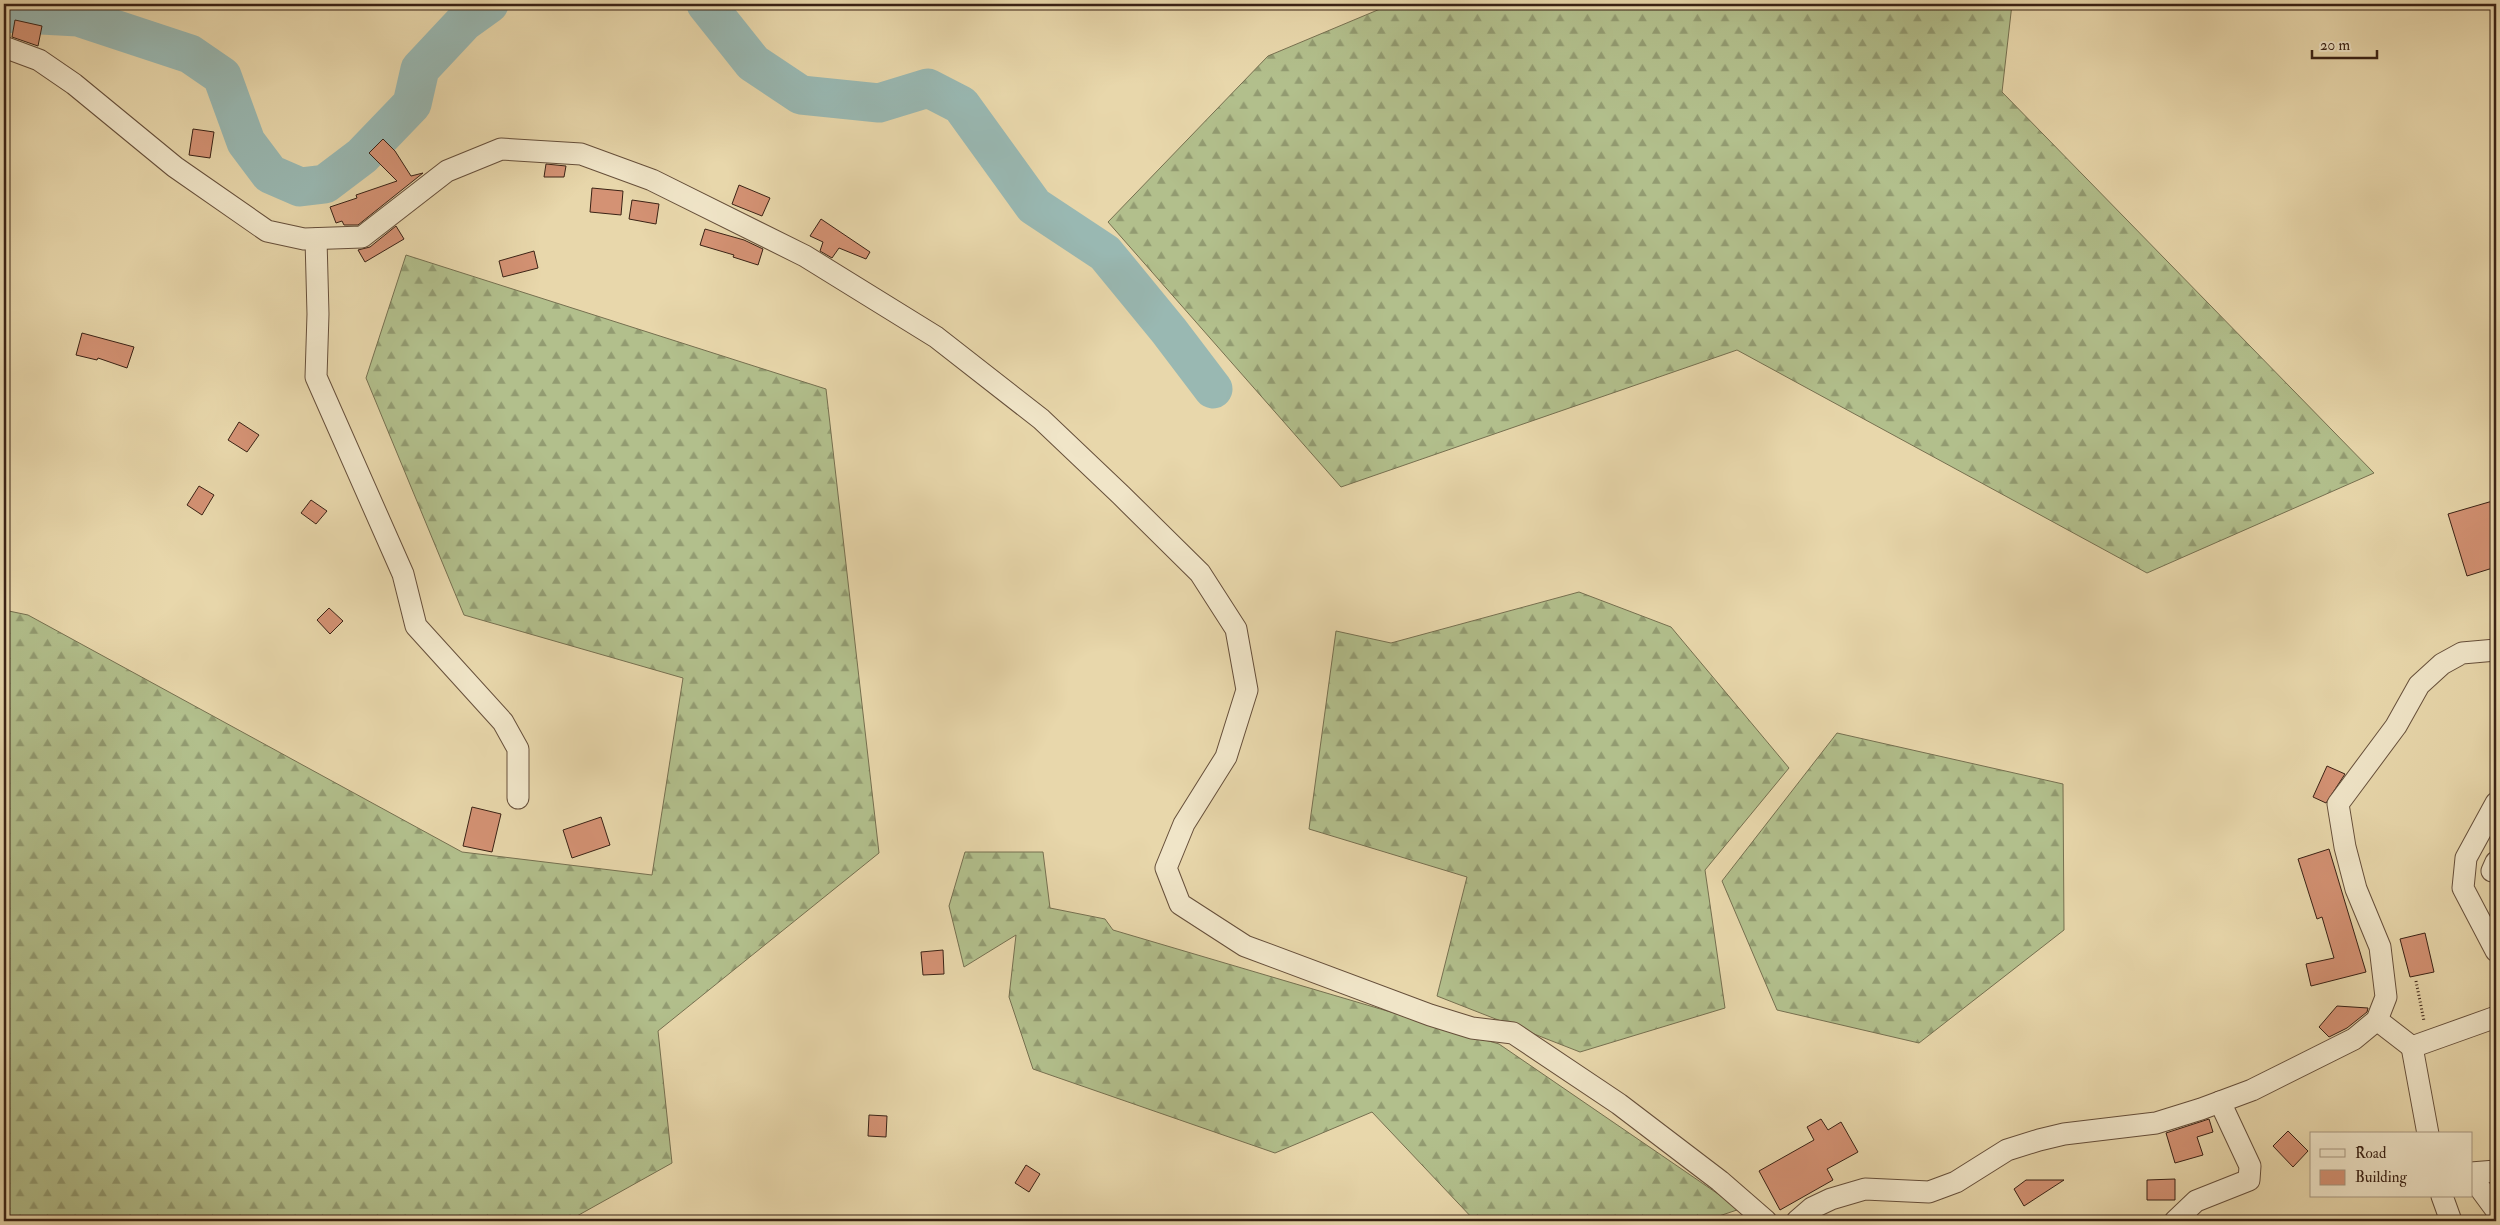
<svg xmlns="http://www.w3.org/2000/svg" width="2500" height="1225" viewBox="0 0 2500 1225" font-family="'IM FELL Double Pica',serif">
	<defs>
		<pattern id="forest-firs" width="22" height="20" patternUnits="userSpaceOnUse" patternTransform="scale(1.25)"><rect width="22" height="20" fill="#b2bf8c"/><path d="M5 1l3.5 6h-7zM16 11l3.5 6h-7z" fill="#929b71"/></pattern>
	</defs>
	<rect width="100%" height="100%" fill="#e8d7ab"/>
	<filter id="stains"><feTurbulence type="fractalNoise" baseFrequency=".004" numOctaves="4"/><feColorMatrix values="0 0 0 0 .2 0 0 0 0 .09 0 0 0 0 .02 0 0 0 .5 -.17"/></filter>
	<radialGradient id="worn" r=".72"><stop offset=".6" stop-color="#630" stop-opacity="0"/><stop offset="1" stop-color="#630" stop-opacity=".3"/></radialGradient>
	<g fill="url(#forest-firs)" stroke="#767050">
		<path d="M1392 4H2012L2002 92 2374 473 2147 573 1737 350 1341 487 1108 222 1268 56Z"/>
		<path d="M406 255 826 389 879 853 658 1031 672 1163 568 1221H4V610L28 615 462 852 652 875 683 678 464 615 366 378Z"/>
		<path d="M1579 592 1671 627 1789 768 1705 870 1725 1008 1580 1052 1437 996 1467 877 1309 829 1336 631 1391 643Z"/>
		<path d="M1837 733 2063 784 2064 930 1919 1043 1777 1010 1722 881Z"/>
		<path d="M965 852H1043L1050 908 1105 919 1113 930 1499 1044 1740 1209 1704 1221H1475L1372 1112 1275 1153 1033 1069 1009 997 1016 935 964 967 949 906Z"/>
	</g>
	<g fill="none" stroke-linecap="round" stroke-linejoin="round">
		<g stroke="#99b8b2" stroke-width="39">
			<path d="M706 4 753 63 801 95 879 103 928 88 961 105 1034 206 1105 253 1169 331 1213 389"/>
			<path d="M4 13 78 17 190 54 222 76 246 142 270 174 300 187 325 184 362 156 412 104 420 69 464 22 489 4"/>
		</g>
	</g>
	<g fill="#d49274" stroke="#3a2215">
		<path d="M15 20 42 26 38 46 12 37Z"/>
		<path d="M193 129 214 132 210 158 189 155Z"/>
		<path d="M383 139 395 151 411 176 423 173 358 225H344L342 221 336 223 330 207 357 198 356 195 397 181 369 153Z"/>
		<path d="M546 164 566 166 564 177H544Z"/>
		<path d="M739 185 770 198 762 216 732 204Z"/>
		<path d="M592 188 623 191 621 215 590 212Z"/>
		<path d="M632 200 659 204 656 224 629 219Z"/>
		<path d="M821 219 870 252 866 259 839 248 832 258 820 251 823 242 810 236Z"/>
		<path d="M396 226 404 239 365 262 358 250 370 247Z"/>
		<path d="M705 229 744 240 763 249 758 265 733 257 734 255 700 245Z"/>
		<path d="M534 251 538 268 503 277 499 261Z"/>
		<path d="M82 333 134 347 127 368 98 358 97 360 76 355Z"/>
		<path d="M239 422 259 435 247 452 228 440Z"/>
		<path d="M199 486 214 495 202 515 187 505Z"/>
		<path d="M311 500 327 511 316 524 301 513Z"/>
		<path d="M2496 500V567L2467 576 2448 514Z"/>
		<path d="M329 608 343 621 330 634 317 620Z"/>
		<path d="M2327 766 2345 774 2326 803 2313 797Z"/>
		<path d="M472 807 501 814 492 852 463 846Z"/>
		<path d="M601 817 610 845 572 858 563 830Z"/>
		<path d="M2329 849 2366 972 2311 986 2306 964 2334 958 2322 917 2317 919 2298 859Z"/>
		<path d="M2425 933 2434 972 2410 977 2400 939Z"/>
		<path d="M943 950 944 974 923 975 921 952Z"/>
		<path d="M2337 1006 2368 1008 2367 1012 2347 1028 2329 1037 2319 1027Z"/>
		<path d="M869 1115 887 1116 886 1137 868 1136Z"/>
		<path d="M1821 1119 1828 1130 1841 1122 1858 1152 1827 1169 1833 1180 1780 1210 1759 1171 1814 1140 1807 1127Z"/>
		<path d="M2209 1119 2213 1132 2197 1137 2203 1155 2175 1163 2166 1133Z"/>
		<path d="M2288 1131 2308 1151 2293 1167 2273 1146Z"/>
		<path d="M1026 1165 1040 1174 1029 1192 1015 1183Z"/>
		<path d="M2175 1179V1200H2147V1180Z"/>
		<path d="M2026 1180H2064L2024 1206 2014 1189Z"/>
	</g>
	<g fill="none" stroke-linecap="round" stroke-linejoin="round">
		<defs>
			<g id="minor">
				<path d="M4 47 39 60 74 84 175 167 267 231 304 239 362 237 447 171 501 149 581 154 652 180 805 256 936 337 1041 419 1121 495 1200 573 1236 629 1247 690 1226 757 1184 824 1166 868 1180 904 1245 946 1430 1015 1472 1028 1513 1033 1619 1104 1720 1181 1766 1221"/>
				<path d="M316 239 318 314 316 377 403 574 416 626 503 722 518 749V798"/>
				<path d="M2496 803 2466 858 2463 888 2496 951"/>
				<path d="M2492 871 2496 862"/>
				<path d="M2377 1020 2412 1047 2496 1017"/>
				<path d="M2412 1047 2428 1134"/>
				<path d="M2471 1173 2496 1171"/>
				<path d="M2471 1176 2496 1210"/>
				<path d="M2442 1196 2451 1221"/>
				<path d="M1797 1221 1812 1208 1831 1199 1865 1189 1929 1192 1956 1182 2007 1150 2039 1140 2064 1134 2156 1123 2201 1109 2252 1090 2354 1039 2377 1020 2386 997 2380 947 2356 889 2345 847 2338 804 2396 726 2419 685 2442 664 2462 653 2496 650"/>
				<path d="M2175 1221 2196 1201 2249 1180 2250 1166 2220 1102"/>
			</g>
		</defs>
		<use href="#minor" stroke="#664f3a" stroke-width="23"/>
		<path stroke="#3a2215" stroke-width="3" stroke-dasharray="1 2.5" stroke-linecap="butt" d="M2416 981 2424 1021"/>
		<use href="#minor" stroke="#f0e5c8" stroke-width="21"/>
	</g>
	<rect width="2500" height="1225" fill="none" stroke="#e8d7ab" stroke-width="20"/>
	<rect x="5" y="5" width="2490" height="1215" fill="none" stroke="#3a2215" stroke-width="2.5"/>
	<rect x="10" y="10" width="2480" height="1205" fill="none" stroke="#3a2215"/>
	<rect x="2310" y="1132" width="162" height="65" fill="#f0e5c8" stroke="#a79780"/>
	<rect x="2320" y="1149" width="25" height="8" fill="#f0e5c8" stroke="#a79780"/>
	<text x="2355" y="1158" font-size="15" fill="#3a2215">Road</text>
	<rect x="2320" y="1170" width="25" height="15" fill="#d49274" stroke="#a79780"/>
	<text x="2355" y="1182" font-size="15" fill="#3a2215">Building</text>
	<path d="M2312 50v8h65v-8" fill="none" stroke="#3a2215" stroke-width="2.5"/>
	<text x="2320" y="50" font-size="15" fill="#3a2215" stroke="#f0e5c8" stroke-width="4" paint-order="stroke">20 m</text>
	<rect width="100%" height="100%" filter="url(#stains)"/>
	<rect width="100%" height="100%" fill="url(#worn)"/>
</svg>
